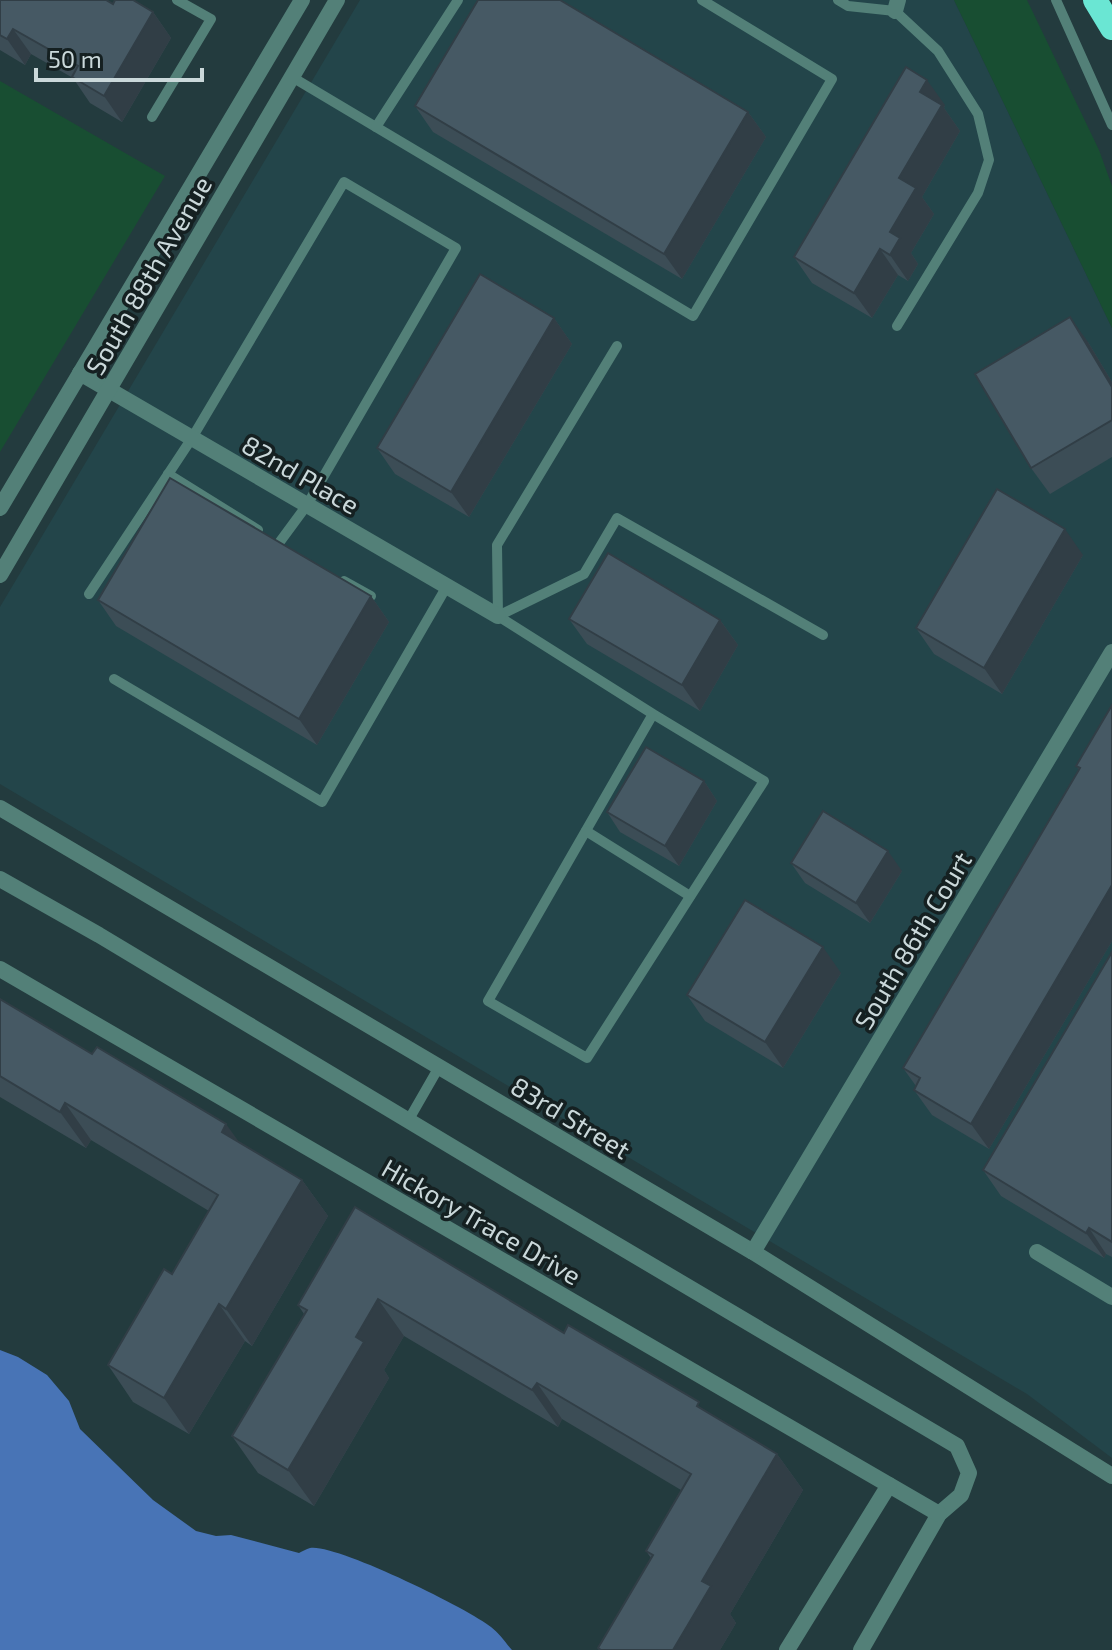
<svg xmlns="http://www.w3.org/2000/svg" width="1112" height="1650" viewBox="0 0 1112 1650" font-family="'Exo 2',sans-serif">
	<rect width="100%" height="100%" fill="#233b3e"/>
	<path fill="#23454a" d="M360 0H954L1112 328V1458L1027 1394 0 784V607Z"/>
	<g fill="#184e32">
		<path d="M954 0H1027L1099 150 1112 186V328Z"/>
		<path d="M0 81 165 176 0 452Z"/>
	</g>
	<path fill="#4874b6" d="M0 1350 18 1357 47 1375 69 1401 80 1429 153 1500 196 1531 216 1536 231 1535 299 1553C303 1551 306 1549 310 1548 335 1543 469 1609 491 1627 499 1633 505 1642 512 1650H0Z"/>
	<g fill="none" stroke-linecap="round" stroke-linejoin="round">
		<g stroke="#538078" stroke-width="10">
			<path d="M838 0 848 6 895 11 938 51 978 114 989 160 978 193 897 326"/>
			<path d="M1056 0 1112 125"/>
			<path d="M292 77 693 316 832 79 702 0"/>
			<path d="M152 117 211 19 177 0"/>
			<path d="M376 127 458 0"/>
			<path d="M168 474 258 530"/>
			<path d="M344 581 371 596"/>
			<path d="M89 594 192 438 344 182 456 248 307 505 279 543"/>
			<path d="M498 616 653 714 488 1001 587 1058 764 781 653 714"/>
			<path d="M498 616 584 574 617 518 823 635"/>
			<path d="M498 616 497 545 617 346"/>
			<path d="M114 679 322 802 447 586"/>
			<path d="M586 831 690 896"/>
			<path d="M408 1121 439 1067"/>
		</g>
		<g stroke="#538078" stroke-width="16">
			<path d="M895 11 898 0"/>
			<path d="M80 373 498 616"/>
			<path d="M0 808 753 1252 1112 1476"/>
			<path d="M0 879 99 935 514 1184 957 1446 969 1473 961 1495 939 1514 861 1650"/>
			<path d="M0 969 939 1514"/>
			<path d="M753 1252 1112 652"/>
			<path d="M1037 1252 1112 1297"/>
			<path d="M787 1650 889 1485"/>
		</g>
		<g stroke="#538078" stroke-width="16">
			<path d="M0 508 302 0"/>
			<path d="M0 575 337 0"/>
		</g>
		<path stroke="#6ae6d3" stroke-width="24" d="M1095 0 1112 28"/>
	</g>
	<g fill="#3c4d56">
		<path d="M0 0 113 4 153 12 171 38 122 122 90 103 73 78 31 54 25 65 0 50Z"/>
		<path d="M945 105 944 108 960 131 922 197 934 214 911 253 918 264 908 281 898 275 872 318 812 283 794 257Z"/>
		<path d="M415 106 748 112 766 137 682 279 433 132Z"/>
		<path d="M554 318 572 344 469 517 395 474 377 448Z"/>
		<path d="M1088 342 1112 382V457L1050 494 1031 468Z"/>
		<path d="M1083 555 1002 694 934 654 916 628Z"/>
		<path d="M371 596 389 622 317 745 116 626 98 600Z"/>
		<path d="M569 619 720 620 738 645 700 711 587 644Z"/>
		<path d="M1112 705V941L989 1149 932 1115 914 1090 916 1086 903 1068 1079 770 1076 766Z"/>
		<path d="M704 781 717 801 679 866 620 832 607 812Z"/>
		<path d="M791 863 902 871 870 923 805 883Z"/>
		<path d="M1112 952V1257L1106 1254 1104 1258 1001 1196 983 1170Z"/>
		<path d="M841 973 783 1068 705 1021 687 995Z"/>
		<path d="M0 999 302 1180 328 1216 252 1346 245 1341 189 1434 133 1402 108 1365 172 1274 209 1211 91 1140 86 1148 0 1097Z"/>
		<path d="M355 1207 564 1333 706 1412 777 1454 803 1490 730 1614 736 1623 720 1650H599L598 1648 651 1558 646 1551 681 1490 562 1419 558 1427 404 1336 384 1370 389 1378 314 1506 258 1473 232 1436 304 1314 298 1305Z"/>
	</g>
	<g fill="#313e46">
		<path d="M153 12 171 38 122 122 104 96Z"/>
		<path d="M13 29 31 54 25 65 7 39Z"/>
		<path d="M927 80 945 105 944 108 960 131 922 197 934 214 911 253 918 264 908 281 890 255V232L899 178 920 92Z"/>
		<path d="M748 112 766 137 682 279 664 254Z"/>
		<path d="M880 249 898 275 872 318 854 293Z"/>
		<path d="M1070 317 1088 342 1112 382V387Z"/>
		<path d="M554 318 572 344 469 517 451 492Z"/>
		<path d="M1065 529 1083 555 1002 694 984 668Z"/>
		<path d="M371 596 389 622 317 745 299 719Z"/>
		<path d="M720 620 738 645 700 711 682 685Z"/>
		<path d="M704 781 717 801 679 866 665 846Z"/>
		<path d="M888 851 902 871 870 923 856 903Z"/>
		<path d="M1112 885V941L989 1149 971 1124Z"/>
		<path d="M823 947 841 973 783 1068 765 1042Z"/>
		<path d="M65 1103 91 1140 86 1148 60 1112Z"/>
		<path d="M226 1124 252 1160 222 1132Z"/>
		<path d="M302 1180 328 1216 252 1346 226 1309Z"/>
		<path d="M1089 1228 1106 1254 1104 1258 1086 1233Z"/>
		<path d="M378 1299 404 1336 384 1370 389 1378 314 1506 288 1470 356 1337Z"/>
		<path d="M219 1304 245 1341 189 1434 164 1398Z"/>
		<path d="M537 1383 562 1419 558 1427 532 1390Z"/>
		<path d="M777 1454 803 1490 730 1614 736 1623 720 1650H673L702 1581Z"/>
	</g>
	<g fill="#465964" stroke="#313e46" stroke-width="2">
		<path d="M0 0H106L113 4 115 0H133L153 12 104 96 72 77 78 66 13 29 7 39 0 35Z"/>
		<path d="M478 0H560L748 112 664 254 415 106Z"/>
		<path d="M906 67 927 80 920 92 942 105 899 178 916 188 890 232 900 238 890 255 880 249 854 293 794 257Z"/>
		<path d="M480 274 554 318 451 492 377 448Z"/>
		<path d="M1070 317 1112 387V420L1031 468 975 374Z"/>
		<path d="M170 478 371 596 299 719 98 600Z"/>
		<path d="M997 489 1065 529 984 668 916 628Z"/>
		<path d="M608 553 720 620 682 685 569 619Z"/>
		<path d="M1112 705V885L971 1124 914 1090 920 1078 903 1068 1080 768 1076 766Z"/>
		<path d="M646 747 704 781 665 846 607 812Z"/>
		<path d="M823 811 888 851 856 903 791 863Z"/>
		<path d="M745 900 823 947 765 1042 687 995Z"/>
		<path d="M1112 952V1242L1089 1228 1086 1233 983 1170Z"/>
		<path d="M0 999 92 1054 97 1047 226 1124 222 1132 302 1180 226 1309 219 1304 164 1398 108 1365 164 1269 172 1274 218 1195 65 1103 60 1112 0 1076Z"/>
		<path d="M355 1207 564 1333 568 1325 699 1402 697 1406 777 1454 702 1581 711 1586 673 1650H601L598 1648 653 1555 646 1551 691 1474 537 1383 532 1390 378 1299 356 1337 364 1342 288 1470 232 1436 307 1310 298 1305Z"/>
	</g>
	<g text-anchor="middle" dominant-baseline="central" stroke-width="7" stroke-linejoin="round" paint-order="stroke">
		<g font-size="26" fill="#cad8da" stroke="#152021">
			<text transform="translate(148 275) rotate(-60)">South 88th Avenue</text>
			<text transform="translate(301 474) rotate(30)">82nd Place</text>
			<text transform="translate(912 940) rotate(-59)">South 86th Court</text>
			<text transform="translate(571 1117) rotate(31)">83rd Street</text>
			<text transform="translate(482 1221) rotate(30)">Hickory Trace Drive</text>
		</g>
	</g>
	<path d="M36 68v12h166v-12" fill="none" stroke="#cad8da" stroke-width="4"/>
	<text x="48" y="68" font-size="24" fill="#cad8da" stroke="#152021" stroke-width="6" paint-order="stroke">50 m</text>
</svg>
